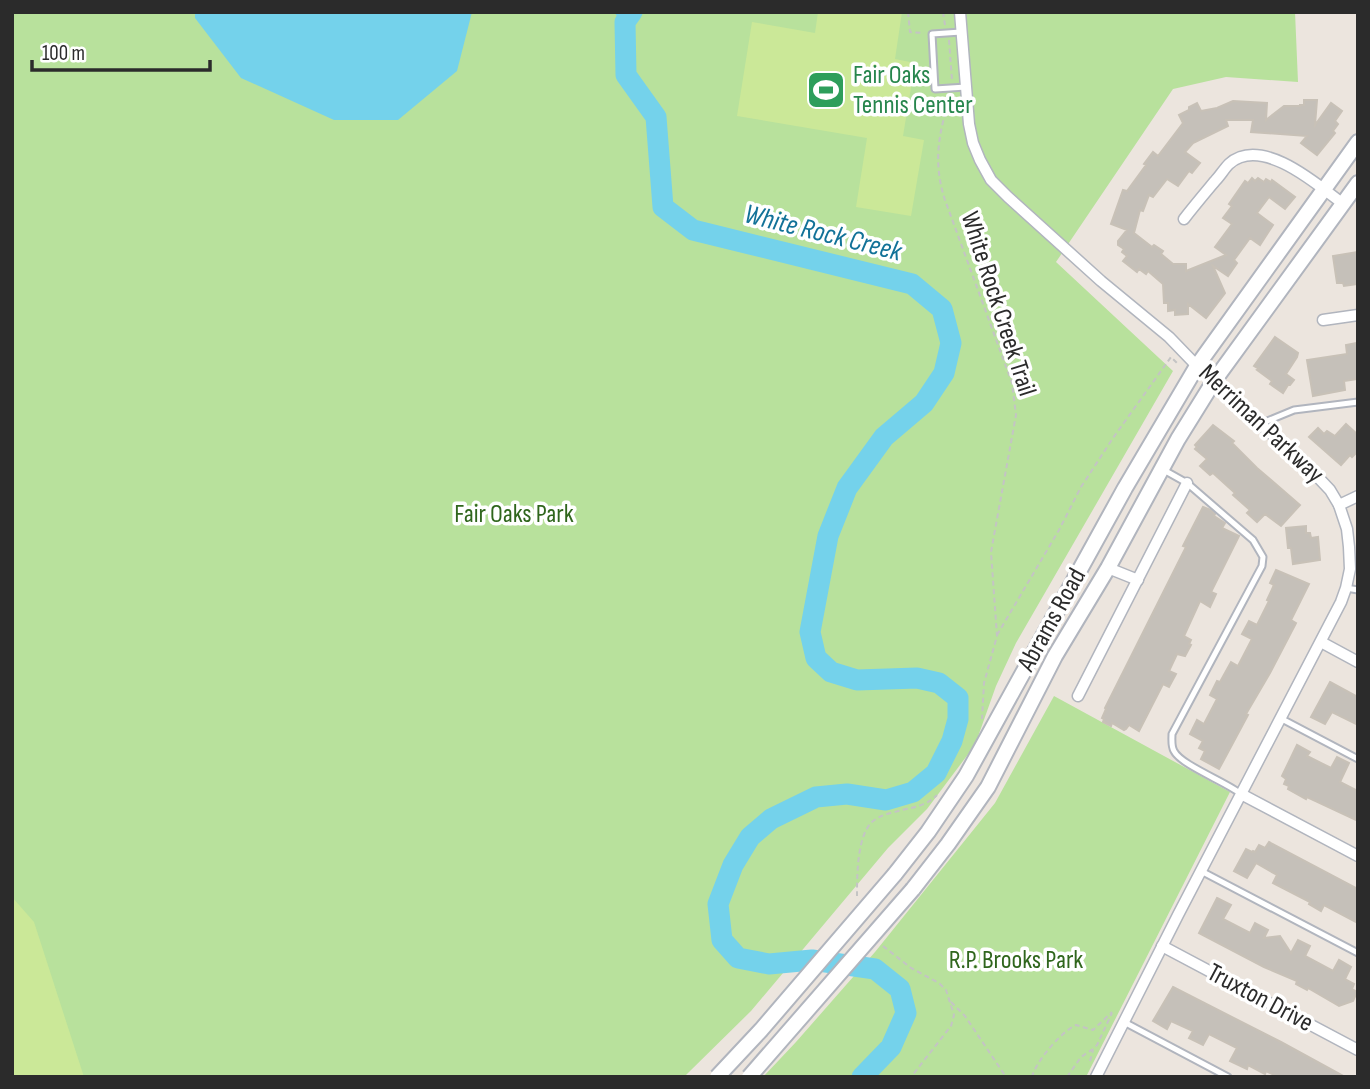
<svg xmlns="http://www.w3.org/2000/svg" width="1370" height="1089" viewBox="0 0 1370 1089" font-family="'Sofia Sans Condensed',sans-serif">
	<rect width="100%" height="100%" fill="#ece5de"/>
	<g fill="#b8e19c">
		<path d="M12 12H1295L1298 82 1226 77 1173 89 1056 262 1173 371 1016 643 996 686 975 745 927 809 888 848 751 1011 688 1073 684 1077H83L12 903Z"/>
		<path d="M1054 696 1230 792 1086 1077H763L796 1042 875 952 995 803Z"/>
	</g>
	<g fill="#cbe898">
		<path d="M818 12H902L895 59 915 63 903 136 924 140 911 216 856 207 867 138 737 116 752 22 815 33Z"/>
		<path d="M12 897 34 922 84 1077H12Z"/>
	</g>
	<path fill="#74d2eb" d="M195 12H472L457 71 398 120H334L241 78 195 18Z"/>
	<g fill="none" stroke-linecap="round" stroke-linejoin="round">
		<path stroke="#74d2eb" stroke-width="3.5" d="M616 12 625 22"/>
		<path stroke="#74d2eb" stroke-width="21" d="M632 12 625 22 626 75 656 117 663 207 693 230 912 284 942 309 951 343 944 373 924 403 884 437 847 488 828 536 810 632 816 658 831 672 857 680 917 678 939 683 958 698V719L952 741 936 773 913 792 886 800 847 794 816 797 771 819 750 837 733 865 718 904 722 940 738 958 769 964 812 960 875 969 900 989 906 1013 891 1047 862 1077"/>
	</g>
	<g fill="#c5c0b9" stroke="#c8c1b7" stroke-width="2">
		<path d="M1304 100H1317L1315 125 1331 103 1342 111 1335 121 1338 124 1333 131 1335 133 1317 155 1301 143 1307 136 1251 132 1253 120H1226L1228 126 1193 143 1185 152 1200 163 1192 173 1189 171 1178 186 1167 179 1153 197 1149 195 1143 211 1140 210 1134 233 1152 247 1154 245 1163 251 1161 254 1173 264H1186V271L1226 255 1215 247 1232 224 1223 218 1232 206 1229 204 1245 181 1248 183 1252 178 1255 181 1258 178 1264 182 1266 179 1271 182 1272 180 1295 197 1285 209 1269 197 1257 213 1273 225 1260 245 1250 238 1234 260 1237 263 1228 276 1213 266 1225 293 1206 318 1188 304V314L1175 315V310L1168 311V303H1164L1163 284 1148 271 1146 274 1139 269 1137 272 1123 261 1127 256 1122 252 1124 249 1118 245V241L1127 230 1111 224 1123 190 1127 191 1146 165 1144 164 1153 152 1158 156 1183 123 1179 115 1189 110V107L1197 103 1201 111 1217 108 1233 101 1267 103 1266 120 1284 106H1300V105H1304Z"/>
		<path d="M1358 252V284L1344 286 1343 283H1337L1333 256Z"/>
		<path d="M1275 337 1298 353 1297 357 1286 374 1294 380 1290 385H1288L1283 393 1270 384 1272 381 1257 370 1259 369 1254 366Z"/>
		<path d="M1356 343 1358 345V379L1344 381 1345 390 1313 396 1307 360 1347 354 1346 345Z"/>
		<path d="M1346 424 1358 435V451L1352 457 1350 455 1341 465 1309 437 1318 428 1324 434 1327 431 1335 436Z"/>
		<path d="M1213 425 1234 441 1232 443 1257 468 1300 505 1281 526 1265 514 1257 522 1247 513 1250 510 1233 495 1235 493 1213 473 1210 475 1200 466 1207 459 1195 449 1197 447 1195 445Z"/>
		<path d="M1203 507 1211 510 1215 514 1214 516 1225 523 1222 528 1239 536 1211 592 1216 594 1210 607 1200 601 1184 636 1191 640 1189 644 1191 645 1185 656 1177 654 1169 671 1176 674 1169 687 1163 684 1139 731 1129 725 1126 729 1124 730 1112 723 1111 726 1103 722 1104 719 1102 718 1106 709 1105 708 1186 547 1183 546Z"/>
		<path d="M1306 526V533H1310L1311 538 1318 537 1320 560 1293 564 1291 548H1288L1286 528Z"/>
		<path d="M1276 570 1309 584 1291 620 1296 623 1270 673 1246 714 1248 715 1219 769 1201 759 1205 751 1199 748 1203 741 1190 734 1197 720 1204 724 1217 699 1210 695 1217 681 1220 682 1231 662 1238 666 1252 639 1242 634 1249 621 1257 625 1269 601 1267 600 1274 585 1270 583Z"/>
		<path d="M1330 682 1358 697V725L1332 712 1325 724 1311 717Z"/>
		<path d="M1297 745 1310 752 1307 756 1331 768 1337 757 1349 763 1340 782 1358 791V821L1307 797 1306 799 1288 789 1289 786 1284 784 1286 779 1282 776Z"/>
		<path d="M1269 842 1358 889V923L1324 905 1321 911 1309 904 1310 902 1273 883 1277 875 1256 863 1247 878 1234 871 1246 849 1252 852 1253 851 1255 852 1259 845 1265 848Z"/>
		<path d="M1217 898 1231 905 1223 919 1250 933 1255 923 1268 930 1264 938 1280 936 1291 953 1298 940 1310 946 1305 956 1333 971 1339 960 1351 967 1345 979 1354 984 1352 989 1357 992 1353 1001 1339 1006 1308 988 1307 990 1296 984 1297 981 1264 967 1199 933Z"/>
		<path d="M1173 987 1281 1042 1345 1077H1278L1266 1071 1265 1074 1248 1065 1247 1069 1230 1061 1237 1048 1209 1034 1203 1045 1189 1038 1193 1031 1171 1021 1167 1029 1153 1021Z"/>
	</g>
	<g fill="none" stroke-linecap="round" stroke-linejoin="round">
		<defs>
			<g id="lane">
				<path d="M961 32 932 34 935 89 966 87"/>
				<path d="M1260 424 1294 410 1358 402"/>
				<path d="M1162 469 1187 483 1253 540 1263 557 1262 566 1172 734C1172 739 1171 746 1174 751 1181 765 1226 782 1241 794"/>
				<path d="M1346 588 1358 590"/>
				<path d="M1280 718 1358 759"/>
				<path d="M1201 871 1358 953"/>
				<path d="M1124 1022 1228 1077"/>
			</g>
			<g id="street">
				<path d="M960 12 969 124 973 143 980 160 991 180 1008 197 1101 281 1169 337 1197 366 1312 471 1330 490 1339 505 1347 529 1349 547 1350 569 1346 588 1341 602 1178 915 1096 1077"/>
				<path d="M1184 219C1194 206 1205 193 1215 181 1220 176 1224 169 1229 164 1261 135 1317 184 1343 204"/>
				<path d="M1323 320 1358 315"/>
				<path d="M1339 505 1358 496"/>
				<path d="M1108 568 1138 580"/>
				<path d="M1321 642 1358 662"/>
				<path d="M1078 696 1187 483"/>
				<path d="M1241 794 1358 856"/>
				<path d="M1162 946 1358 1050"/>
			</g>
			<g id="secondary">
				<path d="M895 874 928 832 966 776 1125 488 1197 366 1358 142"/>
				<path d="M913 889 948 844 988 787 1055 656 1108 568 1178 439 1214 381 1358 183"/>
			</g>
		</defs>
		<use href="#lane" stroke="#b1b5be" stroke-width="9"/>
		<use href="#street" stroke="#b1b5be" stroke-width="13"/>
		<use href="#secondary" stroke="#b1b5be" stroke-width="18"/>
		<g stroke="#c4c4c4" stroke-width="2" stroke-dasharray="5 3.5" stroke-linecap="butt">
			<path d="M908 12 910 32 924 33"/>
			<path d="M943 12 945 25"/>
			<path d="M949 40 952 80"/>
			<path d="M951 96C938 132 933 164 945 200L1012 383 1016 415 991 552 997 636 984 683 982 719"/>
			<path d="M997 635 1059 530 1081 487 1113 438 1171 357 1178 364"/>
			<path d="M857 896C857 876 857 836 872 822 881 814 892 813 902 810 916 807 927 805 937 795"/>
			<path d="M883 946 911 968 939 983 946 990 954 1015 951 1026 911 1077"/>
			<path d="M951 1002 965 1016 1006 1077"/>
			<path d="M1090 1061 1093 1050"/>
			<path d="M1032 1077C1036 1061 1062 1031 1076 1025L1093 1030 1112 1012"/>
			<path d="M1067 1077 1081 1057 1093 1049 1097 1045 1112 1013"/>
		</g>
		<use href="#lane" stroke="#fff" stroke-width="5"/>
		<use href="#street" stroke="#fff" stroke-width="10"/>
		<use href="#secondary" stroke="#fff" stroke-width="14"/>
		<defs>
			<g id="secondary-bridge">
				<path d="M717 1077 761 1030 895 874"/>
				<path d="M749 1077 913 889"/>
			</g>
		</defs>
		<use href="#secondary-bridge" stroke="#b1b5be" stroke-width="18" stroke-linecap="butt"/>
		<use href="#secondary-bridge" stroke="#fff" stroke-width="14"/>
	</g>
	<defs>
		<symbol id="stadium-square" viewBox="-11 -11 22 22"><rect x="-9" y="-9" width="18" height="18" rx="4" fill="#2e9e5b" stroke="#fff"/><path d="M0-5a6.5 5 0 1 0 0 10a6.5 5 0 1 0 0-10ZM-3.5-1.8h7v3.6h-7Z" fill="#fff"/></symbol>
	</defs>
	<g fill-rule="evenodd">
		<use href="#stadium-square" x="804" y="68" width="44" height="44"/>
	</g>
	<g text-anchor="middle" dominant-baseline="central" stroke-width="7" stroke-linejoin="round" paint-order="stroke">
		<g font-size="26" fill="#27864d" stroke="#fff" text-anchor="start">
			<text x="853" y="75">Fair Oaks<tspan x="853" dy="30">Tennis Center</tspan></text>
		</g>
		<g font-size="26" fill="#2b2b2b" stroke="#fff">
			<text transform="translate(998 304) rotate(72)">White Rock Creek Trail</text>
			<text transform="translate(1261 424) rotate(43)">Merriman Parkway</text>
			<text transform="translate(1052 620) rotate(-61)">Abrams Road</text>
			<text transform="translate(1260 998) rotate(28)">Truxton Drive</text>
		</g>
		<g font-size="26" fill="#30661d" stroke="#fff">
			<text x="514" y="514">Fair Oaks Park</text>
			<text x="1016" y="960">R.P. Brooks Park</text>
		</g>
		<g font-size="28" font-style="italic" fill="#127298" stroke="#fff">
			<text transform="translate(823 233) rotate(14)">White Rock Creek</text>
		</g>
	</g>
	<rect width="1370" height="1089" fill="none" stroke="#2b2b2b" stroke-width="28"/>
	<path d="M32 60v10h178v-10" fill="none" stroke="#2b2b2b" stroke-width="3.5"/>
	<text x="42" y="60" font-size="21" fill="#2b2b2b" stroke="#ffffff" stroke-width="5" paint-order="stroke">100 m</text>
</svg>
